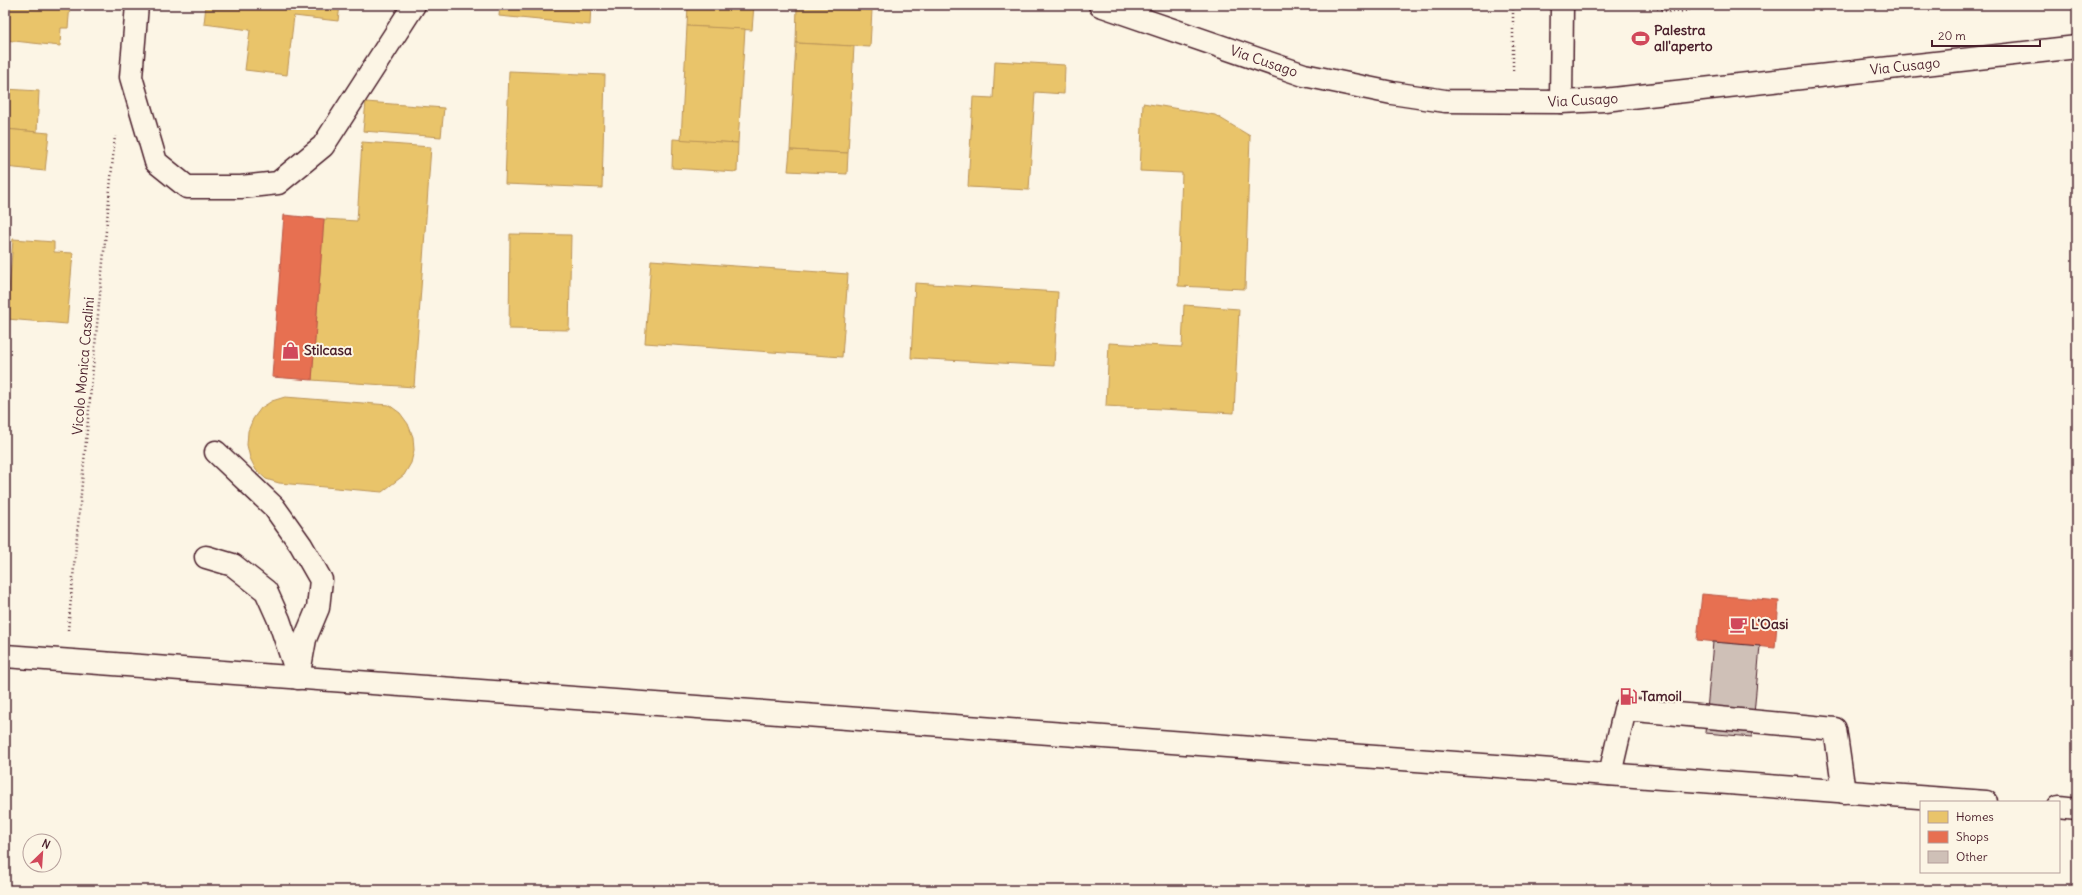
<svg xmlns="http://www.w3.org/2000/svg" width="2082" height="895" viewBox="0 0 2082 895" font-family="Delius,sans-serif">
	<rect width="100%" height="100%" fill="#fcf5e5"/>
	<filter id="ink" filterUnits="userSpaceOnUse"><feTurbulence type="fractalNoise" baseFrequency=".025" numOctaves="2"/><feDisplacementMap in="SourceGraphic" scale="8" xChannelSelector="R" yChannelSelector="G"/><feConvolveMatrix kernelMatrix="1 2 1 2 8 2 1 2 1" color-interpolation-filters="sRGB"/></filter>
	<g filter="url(#ink)">
		<g fill="#e9c46a" stroke="#b99257">
			<path d="M5 5H70L68 28H61L60 46 5 40Z"/>
			<path d="M206 5H340L338 21 294 16 287 75 245 70 250 30 204 24Z"/>
			<path d="M500 5H591L590 25 499 16Z"/>
			<path d="M688 5H754L752 30 687 26Z"/>
			<path d="M797 6 872 10 870 47 796 43Z"/>
			<path d="M687 26 745 29 738 143 681 140Z"/>
			<path d="M796 43 854 46 848 153 790 150Z"/>
			<path d="M995 61 1065 65 1064 94 1035 92 1029 190 968 187 973 97 993 98Z"/>
			<path d="M509 71 605 75 602 188 505 184Z"/>
			<path d="M5 89 39 91 37 132 5 129Z"/>
			<path d="M366 102 444 108 441 137 363 131Z"/>
			<path d="M1143 103 1215 115 1250 136 1245 289 1178 286 1182 173 1140 171Z"/>
			<path d="M5 129 49 133 45 171 5 167Z"/>
			<path d="M673 139 738 143 737 172 672 168Z"/>
			<path d="M362 142 431 147 414 387 312 380 324 219 357 221Z"/>
			<path d="M790 150 848 153 847 174 788 171Z"/>
			<path d="M510 234 571 235 569 330 509 329Z"/>
			<path d="M13 239 54 242V252L73 253 67 324 7 319Z"/>
			<path d="M651 260 848 274 842 357 645 343Z"/>
			<path d="M915 283 1058 292 1054 366 911 358Z"/>
			<path d="M1184 305 1239 309 1234 413 1106 406 1109 343 1182 347Z"/>
			<path d="M285 397 389 405 400 413 408 424 413 437 414 450 411 463 404 475 382 492 279 483 266 479 256 470 250 458 247 445 248 431 253 419 261 408 272 401Z"/>
		</g>
		<g fill="#e76f51" stroke="#b85746">
			<path d="M284 215 324 219 312 380 272 377Z"/>
			<path d="M1702 594 1779 601 1775 648 1697 640Z"/>
		</g>
		<path fill="#cfc0b7" stroke="#4a1f2b" d="M1713 642 1760 646 1752 737 1705 733Z"/>
		<g fill="none" stroke-linecap="round" stroke-linejoin="round">
			<defs>
				<g id="minor">
					<path d="M137 5 131 77 156 162 187 187H241L278 183 323 146 414 5"/>
					<path d="M1100 5 1304 75 1392 93 1445 101 1561 102 1604 100 2077 47"/>
					<path d="M1561 102 1562 5"/>
					<path d="M216 452 274 507 301 545 321 580 318 608 305 639 298 678"/>
					<path d="M206 557 233 565 266 591 279 620 298 676"/>
					<path d="M1610 774 1625 709 1835 729 1844 792"/>
				</g>
				<g id="major">
					<path d="M5 656 1986 802"/>
					<path d="M2059 807 2077 809"/>
				</g>
			</defs>
			<use href="#minor" stroke="#4a1f2b" stroke-width="25"/>
			<use href="#major" stroke="#4a1f2b" stroke-width="25"/>
			<g stroke="#4a1f2b" stroke-width="2.5" stroke-dasharray="1 3" stroke-linecap="butt">
				<path d="M1513 5V72"/>
				<path d="M1650 5C1666 13 1683 15 1698 5"/>
				<path d="M68 630 115 136"/>
			</g>
			<use href="#minor" stroke="#fcf5e5" stroke-width="22"/>
			<use href="#major" stroke="#fcf5e5" stroke-width="22"/>
		</g>
	</g>
	<defs>
		<symbol id="stadium-bare" viewBox="-9 -9 18 18"><path d="M0-5a6.5 5 0 1 0 0 10a6.5 5 0 1 0 0-10ZM-3.5-1.8h7v3.6h-7Z" fill="#d1495b" stroke="#fcf5e5" stroke-width="2.5" paint-order="stroke"/></symbol>
		<symbol id="shop-bare" viewBox="-9 -9 18 18"><path d="M-5-2.5h2.3a2.7 3.5 0 0 1 5.4 0H5L5.5 6h-11ZM-1.5-2.5h3a1.5 2.3 0 0 0-3 0Z" fill="#d1495b" stroke="#fcf5e5" stroke-width="2.5" paint-order="stroke"/></symbol>
		<symbol id="cafe-bare" viewBox="-9 -9 18 18"><path d="M-5.5-4.5H6V0H3Q3 3.5 0 3.5H-2.5Q-5.5 3.5-5.5 0ZM3-3.2v2h1.7v-2ZM-6 4.5H4V6H-6Z" fill="#d1495b" stroke="#fcf5e5" stroke-width="2.5" paint-order="stroke"/></symbol>
		<symbol id="fuel-bare" viewBox="-9 -9 18 18"><path d="M-5.5-6h7V0h2V4h1.3V-2.5L3-4.5l.8-.8L6-3V5H2.5V1h-1V6h-7ZM-4.2-4.7v3.2H.2V-4.7Z" fill="#d1495b" stroke="#fcf5e5" stroke-width="2.5" paint-order="stroke"/></symbol>
	</defs>
	<g fill-rule="evenodd">
		<use href="#stadium-bare" x="1628" y="26" width="25" height="25"/>
		<use href="#shop-bare" x="278" y="338" width="25" height="25"/>
		<use href="#cafe-bare" x="1726" y="612" width="25" height="25"/>
		<use href="#fuel-bare" x="1616" y="684" width="25" height="25"/>
	</g>
	<g text-anchor="middle" dominant-baseline="central" stroke-width="4" stroke-linejoin="round" paint-order="stroke">
		<g font-size="14" font-weight="bold" fill="#4a1f2b" stroke="#fcf5e5" text-anchor="start">
			<text x="1654" y="30">Palestra<tspan x="1654" dy="16">all'aperto</tspan></text>
			<text x="304" y="350">Stilcasa</text>
			<text x="1751" y="624">L'Oasi</text>
			<text x="1641" y="696">Tamoil</text>
		</g>
		<g font-size="14" fill="#4a1f2b" stroke="#fcf5e5">
			<text transform="translate(1264 61) rotate(19)">Via Cusago</text>
			<text transform="translate(1905 66) rotate(-6)">Via Cusago</text>
			<text transform="translate(1583 100) rotate(-3)">Via Cusago</text>
			<text transform="translate(83 366) rotate(-85)">Vicolo Monica Casalini</text>
		</g>
	</g>
	<rect width="2082" height="895" fill="none" stroke="#fcf5e5" stroke-width="20"/>
	<rect x="10" y="10" width="2062" height="875" fill="none" stroke="#4a1f2b" stroke-width="1.5" filter="url(#ink)"/>
	<rect x="1920" y="801" width="140" height="72" fill="#fcf5e5" stroke="#b59f9b"/>
	<rect x="1928" y="811" width="20" height="12" fill="#e9c46a" stroke="#b59f9b"/>
	<text x="1956" y="821" font-size="12" fill="#4a1f2b">Homes</text>
	<rect x="1928" y="831" width="20" height="12" fill="#e76f51" stroke="#b59f9b"/>
	<text x="1956" y="841" font-size="12" fill="#4a1f2b">Shops</text>
	<rect x="1928" y="851" width="20" height="12" fill="#cfc0b7" stroke="#b59f9b"/>
	<text x="1956" y="861" font-size="12" fill="#4a1f2b">Other</text>
	<g transform="translate(42 853) rotate(25)"><circle r="19" fill="#fcf5e5" stroke="#b59f9b"/>
	<path d="M0-3L7 15L0 10L-7 15Z" fill="#d1495b"/>
	<text y="-6" font-size="11" font-weight="bold" text-anchor="middle" fill="#4a1f2b">N</text>
	</g>
	<path d="M1932 40v6h108v-6" fill="none" stroke="#4a1f2b" stroke-width="2"/>
	<text x="1938" y="40" font-size="12" fill="#4a1f2b" stroke="#fcf5e5" stroke-width="3" paint-order="stroke">20 m</text>
</svg>
